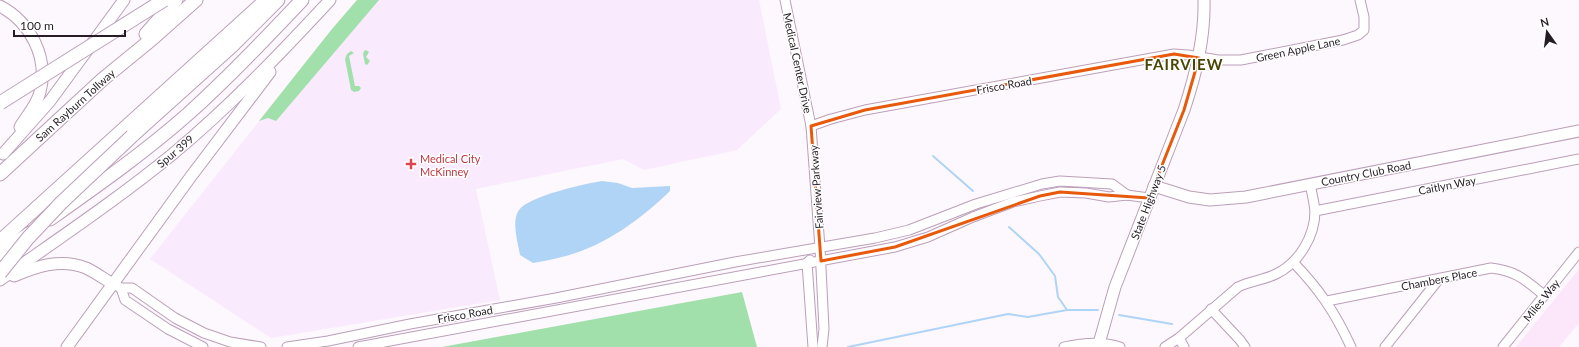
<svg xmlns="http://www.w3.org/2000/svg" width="1579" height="347" viewBox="0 0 1579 347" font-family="Lato,sans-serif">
	<rect width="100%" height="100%" fill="#fdf8fd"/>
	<path fill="#fce7fa" d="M1579 269V323L1559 347H1516Z"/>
	<path fill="#f9eafd" d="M357 0H759L781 109 737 150 644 170 623 159 476 189 500 300 271 338 150 259 332 29Z"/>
	<g fill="#a1e0ab">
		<path d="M357 0H379L276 121 268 118 259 121 332 29Z"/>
		<path d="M351 51 354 53 349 56 355 86H359L361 88 359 91 354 92 351 90 345 59 347 54Z"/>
		<path d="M364 51 366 50 369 52 366 57 370 61 367 65 365 64 363 54Z"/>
		<path d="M742 292 757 347H442Z"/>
	</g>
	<path fill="#b0d4f6" d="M602 181 618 183 632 188 670 186V191C641 219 606 245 566 256 555 259 544 261 533 263L520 255C518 243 511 221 519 210 529 196 584 184 602 181Z"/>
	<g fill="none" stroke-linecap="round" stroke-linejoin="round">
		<g stroke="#b0d4f6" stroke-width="2">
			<path d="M933 156 973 191"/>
			<path d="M1009 227 1039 254 1055 276 1058 297 1067 310H1098"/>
			<path d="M1119 315 1172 324"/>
			<path d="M848 347 1008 314 1028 317 1067 310"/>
		</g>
		<defs>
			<g id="minor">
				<path d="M785 0 811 126 820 248 824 329 822 347"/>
				<path d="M811 126 831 119 865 110 1174 54 1188 55 1218 60H1241L1343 40 1358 35 1364 30V17L1360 0"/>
				<path d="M1315 211 1579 159"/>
				<path d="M810 260 807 263 813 347"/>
				<path d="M1293 262C1319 289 1335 312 1351 347"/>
				<path d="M113 284 121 288H132L175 318 204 333 230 342 261 347"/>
				<path d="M121 288 125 300 168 329 203 347"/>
				<path d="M1327 301 1491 268C1517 271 1525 280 1544 295"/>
				<path d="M1211 309 1240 340 1245 347"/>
				<path d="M1179 338 1184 347"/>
				<path d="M287 347 328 341 410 324 556 298 735 262 875 238 909 230 976 204 1042 184 1060 181 1112 184 1127 195"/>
				<path d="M358 347 895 247 928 237 973 217 1013 202 1040 196 1060 192 1086 193 1109 197 1127 195 1149 198"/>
				<path d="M1064 347C1082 343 1102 341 1120 347"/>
				<path d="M1165 347 1179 338 1238 287C1250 281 1264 280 1276 274 1299 263 1315 236 1315 211 1314 202 1312 193 1310 184"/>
				<path d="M1385 347 1439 279"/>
				<path d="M1503 347 1579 252"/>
			</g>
			<g id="major">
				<path d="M0 6C30 22 49 57 40 92 37 105 27 115 20 127"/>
				<path d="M3 154 50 101 124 0"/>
				<path d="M1154 186 1189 197 1210 200 1246 197 1579 131"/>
				<path d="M14 276C37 266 61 258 86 268 95 272 104 279 113 284"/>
				<path d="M0 280C58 239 118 199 174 153 230 106 280 54 330 0"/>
				<path d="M67 347 192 175 270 72"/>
				<path d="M1098 347 1115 287 1184 110C1196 74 1205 38 1204 0"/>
			</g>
			<g id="highway">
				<path d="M146 34 176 0"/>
				<path d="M132 136 232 46 278 0"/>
				<path d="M0 174 103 79 152 39 196 0"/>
				<path d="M50 219C98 185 145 152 188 114 228 78 265 39 302 0"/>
				<path d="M0 241 266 0"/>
				<path d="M0 254 30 233"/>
			</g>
		</defs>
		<use href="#minor" stroke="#bb9fb9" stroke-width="11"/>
		<use href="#major" stroke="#bb9fb9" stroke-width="13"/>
		<use href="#highway" stroke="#bb9fb9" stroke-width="15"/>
		<use href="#minor" stroke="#fff" stroke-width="9"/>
		<use href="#major" stroke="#fff" stroke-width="11"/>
		<use href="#highway" stroke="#fff" stroke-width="13"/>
		<defs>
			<g id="highway-bridge">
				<path d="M0 103 164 0"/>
				<path d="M0 273 28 238 61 203 132 136"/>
			</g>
		</defs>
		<use href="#highway-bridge" stroke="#bb9fb9" stroke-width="15" stroke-linecap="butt"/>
		<use href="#highway-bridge" stroke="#fff" stroke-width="13"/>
	</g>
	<path fill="none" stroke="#e8590c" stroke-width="3" stroke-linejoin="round" d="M1174 54 1199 58 1184 110 1149 198 1060 192 1040 196 895 247 821 261 811 126 865 110Z"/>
	<path fill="#e0444e" stroke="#fff" stroke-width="1.5" d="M409 158h4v4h4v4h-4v4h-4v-4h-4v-4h4z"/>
	<g text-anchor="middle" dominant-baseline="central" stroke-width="3" stroke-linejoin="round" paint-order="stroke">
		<g font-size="11" fill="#261c25" stroke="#fff">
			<text transform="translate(1298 49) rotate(-12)">Green Apple Lane</text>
			<text transform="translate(798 63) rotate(78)">Medical Center Drive</text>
			<text transform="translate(1004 85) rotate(-10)">Frisco Road</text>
			<text transform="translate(75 105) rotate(-42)">Sam Rayburn Tollway</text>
			<text transform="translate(175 151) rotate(-40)">Spur 399</text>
			<text transform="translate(1366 173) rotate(-11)">Country Club Road</text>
			<text transform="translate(1447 185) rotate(-11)">Caitlyn Way</text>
			<text transform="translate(816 187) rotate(-94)">Fairview Parkway</text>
			<text transform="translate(1148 202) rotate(-69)">State Highway 5</text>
			<text transform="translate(1439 279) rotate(-11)">Chambers Place</text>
			<text transform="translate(1541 300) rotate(-51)">Miles Way</text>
			<text transform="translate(465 314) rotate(-10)">Frisco Road</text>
		</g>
		<g font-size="11" fill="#be3a42" stroke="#fff" text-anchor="start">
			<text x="420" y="158">Medical City<tspan x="420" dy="13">McKinney</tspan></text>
		</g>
		<g font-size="15" font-weight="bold" letter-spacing="1" fill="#4a4502" stroke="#fff">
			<text x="1184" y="64">FAIRVIEW</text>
		</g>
	</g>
	<g transform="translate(1547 32) rotate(346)" stroke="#ffffff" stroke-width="3" paint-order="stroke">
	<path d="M0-3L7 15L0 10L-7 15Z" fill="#261c25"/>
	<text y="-6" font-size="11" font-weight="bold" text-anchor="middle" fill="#261c25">N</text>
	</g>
	<path d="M14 30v6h111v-6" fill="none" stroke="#261c25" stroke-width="2"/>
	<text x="20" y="30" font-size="12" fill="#261c25" stroke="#ffffff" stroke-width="3" paint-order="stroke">100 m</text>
</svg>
